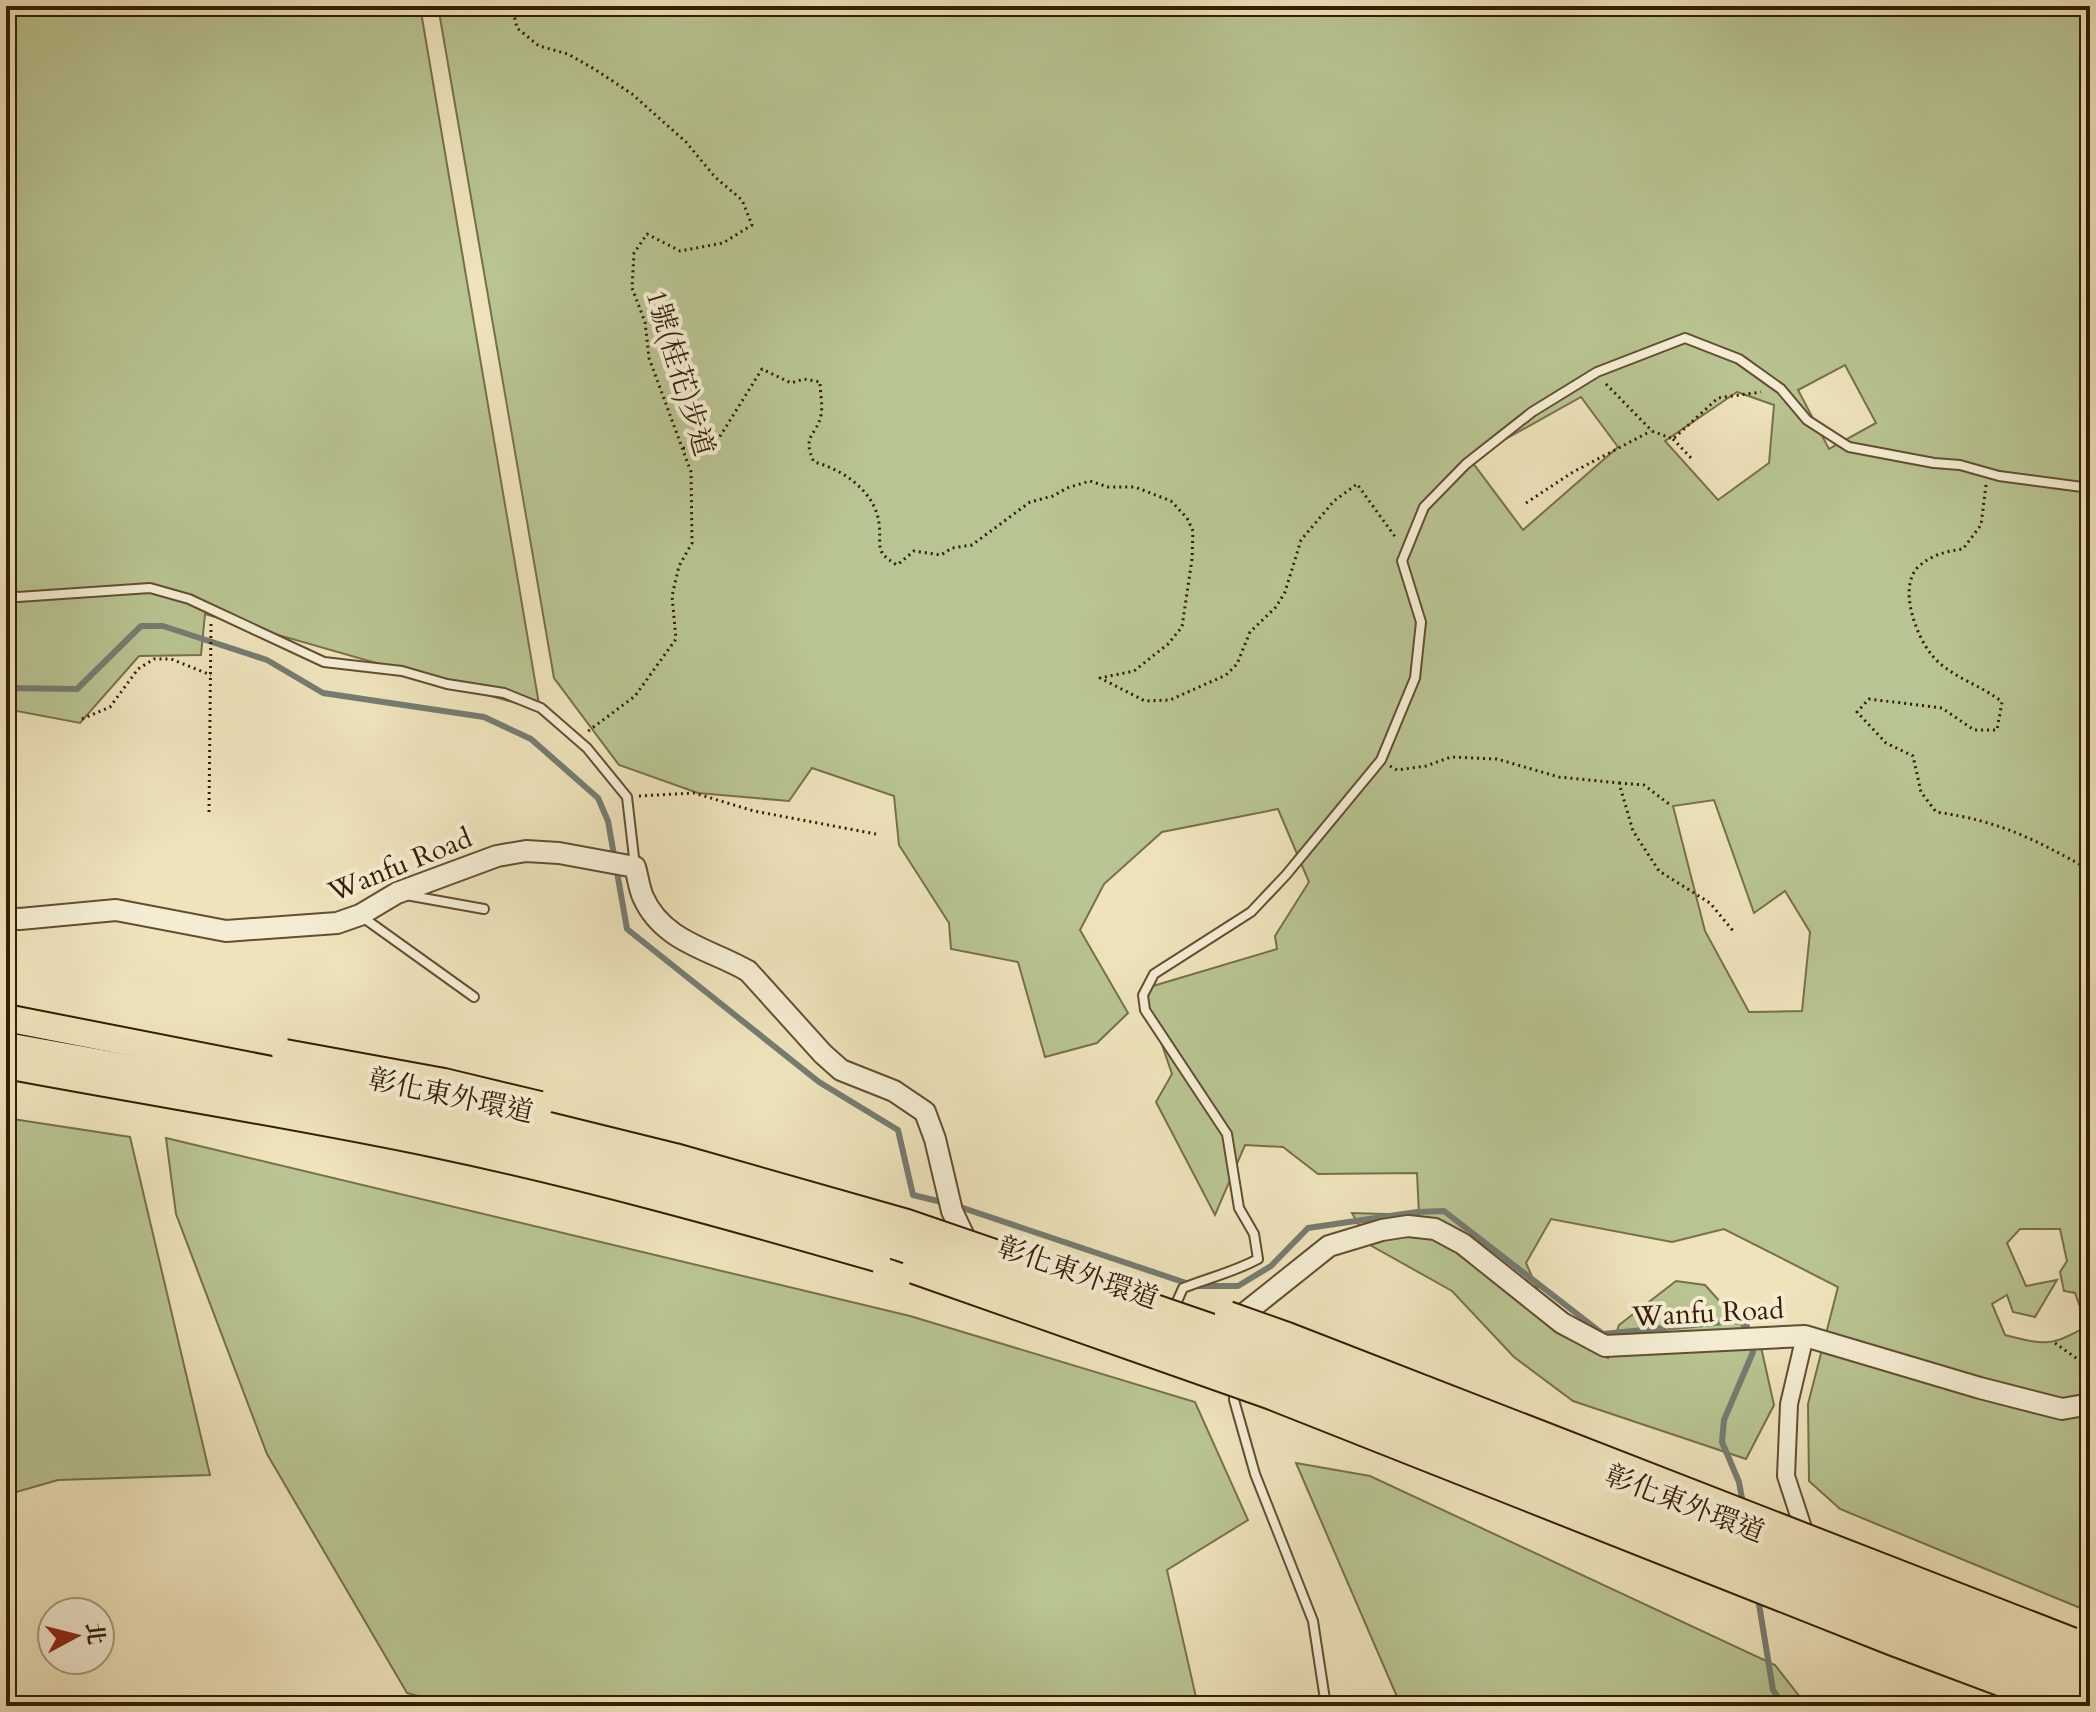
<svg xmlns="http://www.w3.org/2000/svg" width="2096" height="1712" viewBox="0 0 2096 1712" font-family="Cardo,'Noto Serif TC',serif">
	<rect width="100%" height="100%" fill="#eee3bb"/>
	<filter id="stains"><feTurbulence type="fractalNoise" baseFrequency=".0025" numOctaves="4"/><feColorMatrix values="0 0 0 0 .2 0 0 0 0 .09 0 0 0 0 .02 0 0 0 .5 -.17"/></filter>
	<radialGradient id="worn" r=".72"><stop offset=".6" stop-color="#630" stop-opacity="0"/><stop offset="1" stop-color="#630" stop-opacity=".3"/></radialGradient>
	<g fill="#b8c491" stroke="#777048" stroke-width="2" fill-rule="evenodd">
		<path d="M6 6H420L540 710 205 614 201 655 139 656 80 723 6 709Z"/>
		<path d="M438 6H2090V1612L1840 1509 1809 1481 1808 1404 1838 1287 1724 1229 1672 1242 1551 1219 1526 1263 1557 1333 1608 1358 1619 1325 1676 1281 1705 1285 1761 1347 1774 1405 1746 1459 1573 1401 1514 1357 1452 1291 1370 1245 1352 1213 1419 1215 1417 1173 1318 1174 1283 1147 1245 1145 1215 1215 1156 1102 1172 1074 1143 989 1277 949 1275 936 1309 882 1278 809 1162 832 1104 884 1080 930 1128 1013 1097 1043 1045 1057 1018 962 951 949 949 923 899 845 894 796 812 768 789 801 698 793 619 765 554 678ZM1845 365 1876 423 1829 449 1798 390ZM1737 392 1774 405 1769 463 1718 500 1665 441ZM1581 397 1618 447 1523 530 1470 459ZM1714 800 1754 913 1785 891 1810 932 1802 1011 1749 1012 1705 931 1673 806ZM2020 1229H2060L2067 1261 2060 1272 2064 1291 2075 1293 2087 1326C2051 1347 2045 1345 2005 1335L1992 1304 2007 1295 2013 1312 2035 1317 2057 1280 2026 1286 2007 1243Z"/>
		<path d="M6 1118 130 1137 210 1475 58 1480 6 1495Z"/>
		<path d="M166 1138 910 1316 1195 1402 1248 1520 1167 1570 1198 1706H454L407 1693 267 1454 176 1214Z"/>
		<path d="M1296 1463 1370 1476 1775 1665 1807 1706H1401Z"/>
	</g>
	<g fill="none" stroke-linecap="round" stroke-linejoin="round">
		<g stroke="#757c71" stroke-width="6">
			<path d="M6 688 77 689 141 626H163L267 660 323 693 484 717 531 739 598 798 608 821 627 929 819 1082 898 1130 913 1195 946 1203"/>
			<path d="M957 1206 1195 1286H1238L1271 1266 1308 1228 1417 1212 1444 1211 1603 1334 1734 1321 1746 1323 1753 1352 1724 1420 1722 1442 1739 1482 1743 1504"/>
			<path d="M1758 1598 1773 1690 1784 1706"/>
		</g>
		<defs>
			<g id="service">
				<path d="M6 594 18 597 150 588 189 599 324 662 402 671 447 684 504 693 541 708 587 748 627 797 635 866"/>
				<path d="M406 895 484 909"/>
				<path d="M361 916 474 997"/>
				<path d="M1175 1306 1183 1288C1208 1278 1234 1272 1258 1259L1254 1234 1239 1208 1227 1134 1145 1010 1143 995 1154 974 1251 912 1286 875 1381 760 1415 678 1421 622 1402 561 1424 507 1466 464 1532 412 1597 372 1685 338 1739 359 1781 389 1807 420 1849 447 1934 463 1960 465 1999 476 2090 488"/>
				<path d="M1234 1386V1400L1255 1474 1313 1621 1326 1706"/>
				<path d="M2007 1706 2011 1690"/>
			</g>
			<path id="minor" d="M1805 1336 1789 1404 1786 1476 1807 1540"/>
			<g id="tertiary">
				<path d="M6 918 20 919 116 910 226 931 337 923 360 915 397 893 497 856 526 851 559 853 635 867C638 877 639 888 643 897 663 942 710 949 748 971L823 1054 841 1070 894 1091 925 1112 935 1139 952 1211 969 1247"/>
				<path d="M1229 1322 1235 1321 1329 1246 1382 1230 1408 1226 1435 1229 1463 1244 1562 1323 1605 1346 1805 1336 1980 1388 2062 1409 2090 1404"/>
			</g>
		</defs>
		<use href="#service" stroke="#644e2f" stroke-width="12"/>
		<use href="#minor" stroke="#644e2f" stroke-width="20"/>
		<use href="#tertiary" stroke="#644e2f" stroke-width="24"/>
		<g stroke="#361d00" stroke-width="3" stroke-dasharray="2 4" stroke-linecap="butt">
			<path d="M512 6 517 28 539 46 568 54 596 70 632 94 686 142 715 177 742 200 752 225 723 243 680 251 647 234 634 253 632 288 645 322 649 358 691 472 692 543 679 566 672 596 676 639 635 696 587 732"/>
			<path d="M1606 384 1652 431 1673 439 1718 398 1761 392"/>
			<path d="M1673 439 1692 459"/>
			<path d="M683 448 704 450 719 438 762 369 791 383 804 379 820 382C820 392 823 405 821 415 817 436 801 435 814 462 842 469 875 491 879 523 882 546 873 551 897 565L914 551 941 555 952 548 972 545 1030 502 1053 496 1067 488 1090 481 1108 487H1135L1171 501 1187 518 1193 531 1192 559 1182 627 1168 644 1134 671 1100 678 1145 701 1170 700 1226 675 1237 664 1250 632 1276 607 1285 592 1301 540 1334 501 1357 484 1396 538"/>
			<path d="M1986 485 1981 525 1963 549C1947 551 1931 555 1918 567 1898 588 1916 635 1931 654 1949 677 1980 684 2002 702L1997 730H1974L1942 708 1869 699 1857 712 1886 743 1913 756 1921 792 1936 812C2000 821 2034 839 2090 870"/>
			<path d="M1526 503 1573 472 1651 431"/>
			<path d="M82 719 110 707 138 669 154 659H171L211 675"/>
			<path d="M1390 766 1397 770 1426 766 1451 757 1497 759 1559 777 1619 783 1633 831 1659 871 1710 903 1734 932"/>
			<path d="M1619 783 1644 785 1669 804"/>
			<path d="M639 796 694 793 754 811 876 834"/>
			<path d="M209 812 211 624"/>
			<path d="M2055 1343 2090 1368"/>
		</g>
		<use href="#service" stroke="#f4edd3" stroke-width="8"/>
		<use href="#minor" stroke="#f4edd3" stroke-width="16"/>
		<use href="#tertiary" stroke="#f4edd3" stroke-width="20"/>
		<defs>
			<g id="primary-bridge">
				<path d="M6 1018 521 1119 675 1157 907 1223 1210 1327 1911 1602 2090 1665"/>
				<path d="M6 1046 435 1123 748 1200 899 1247 1198 1348 1901 1623 2090 1692"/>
				<path d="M285 1053 444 1082 540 1105"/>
				<path d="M6 1065C149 1092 293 1114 436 1144 584 1175 731 1216 877 1258"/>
				<path d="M914 1270 1269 1395 1893 1642 2064 1706"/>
				<path d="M1228 1315 1290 1337 2072 1641"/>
			</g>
		</defs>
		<use href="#primary-bridge" stroke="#361d00" stroke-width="30" stroke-linecap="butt"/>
		<use href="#primary-bridge" stroke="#eee3bb" stroke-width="26"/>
	</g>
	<g text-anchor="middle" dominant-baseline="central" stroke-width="8" stroke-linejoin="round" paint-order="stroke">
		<g font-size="28" fill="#361d00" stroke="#f4edd3">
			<text transform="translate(680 373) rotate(73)">1號(桂花)步道</text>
			<text transform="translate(400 865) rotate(-22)">Wanfu Road</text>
			<text transform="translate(451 1096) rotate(12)">彰化東外環道</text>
			<text transform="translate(1078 1273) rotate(19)">彰化東外環道</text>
			<text transform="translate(1708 1313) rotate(-3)">Wanfu Road</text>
			<text transform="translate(1685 1504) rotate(21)">彰化東外環道</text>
		</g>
	</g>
	<rect width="2096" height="1712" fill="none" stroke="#eee3bb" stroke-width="32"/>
	<rect x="8" y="8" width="2080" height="1696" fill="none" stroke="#361d00" stroke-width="4"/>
	<rect x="16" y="16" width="2064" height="1680" fill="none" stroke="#361d00" stroke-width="2"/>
	<g transform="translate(76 1636) rotate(83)"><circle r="38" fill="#f4edd3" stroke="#a89a7f" stroke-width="2"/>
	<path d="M0-6L14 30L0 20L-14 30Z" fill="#8f2418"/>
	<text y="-12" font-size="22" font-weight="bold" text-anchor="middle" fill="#361d00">北</text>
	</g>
	<rect width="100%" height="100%" filter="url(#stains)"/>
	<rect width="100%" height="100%" fill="url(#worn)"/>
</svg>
